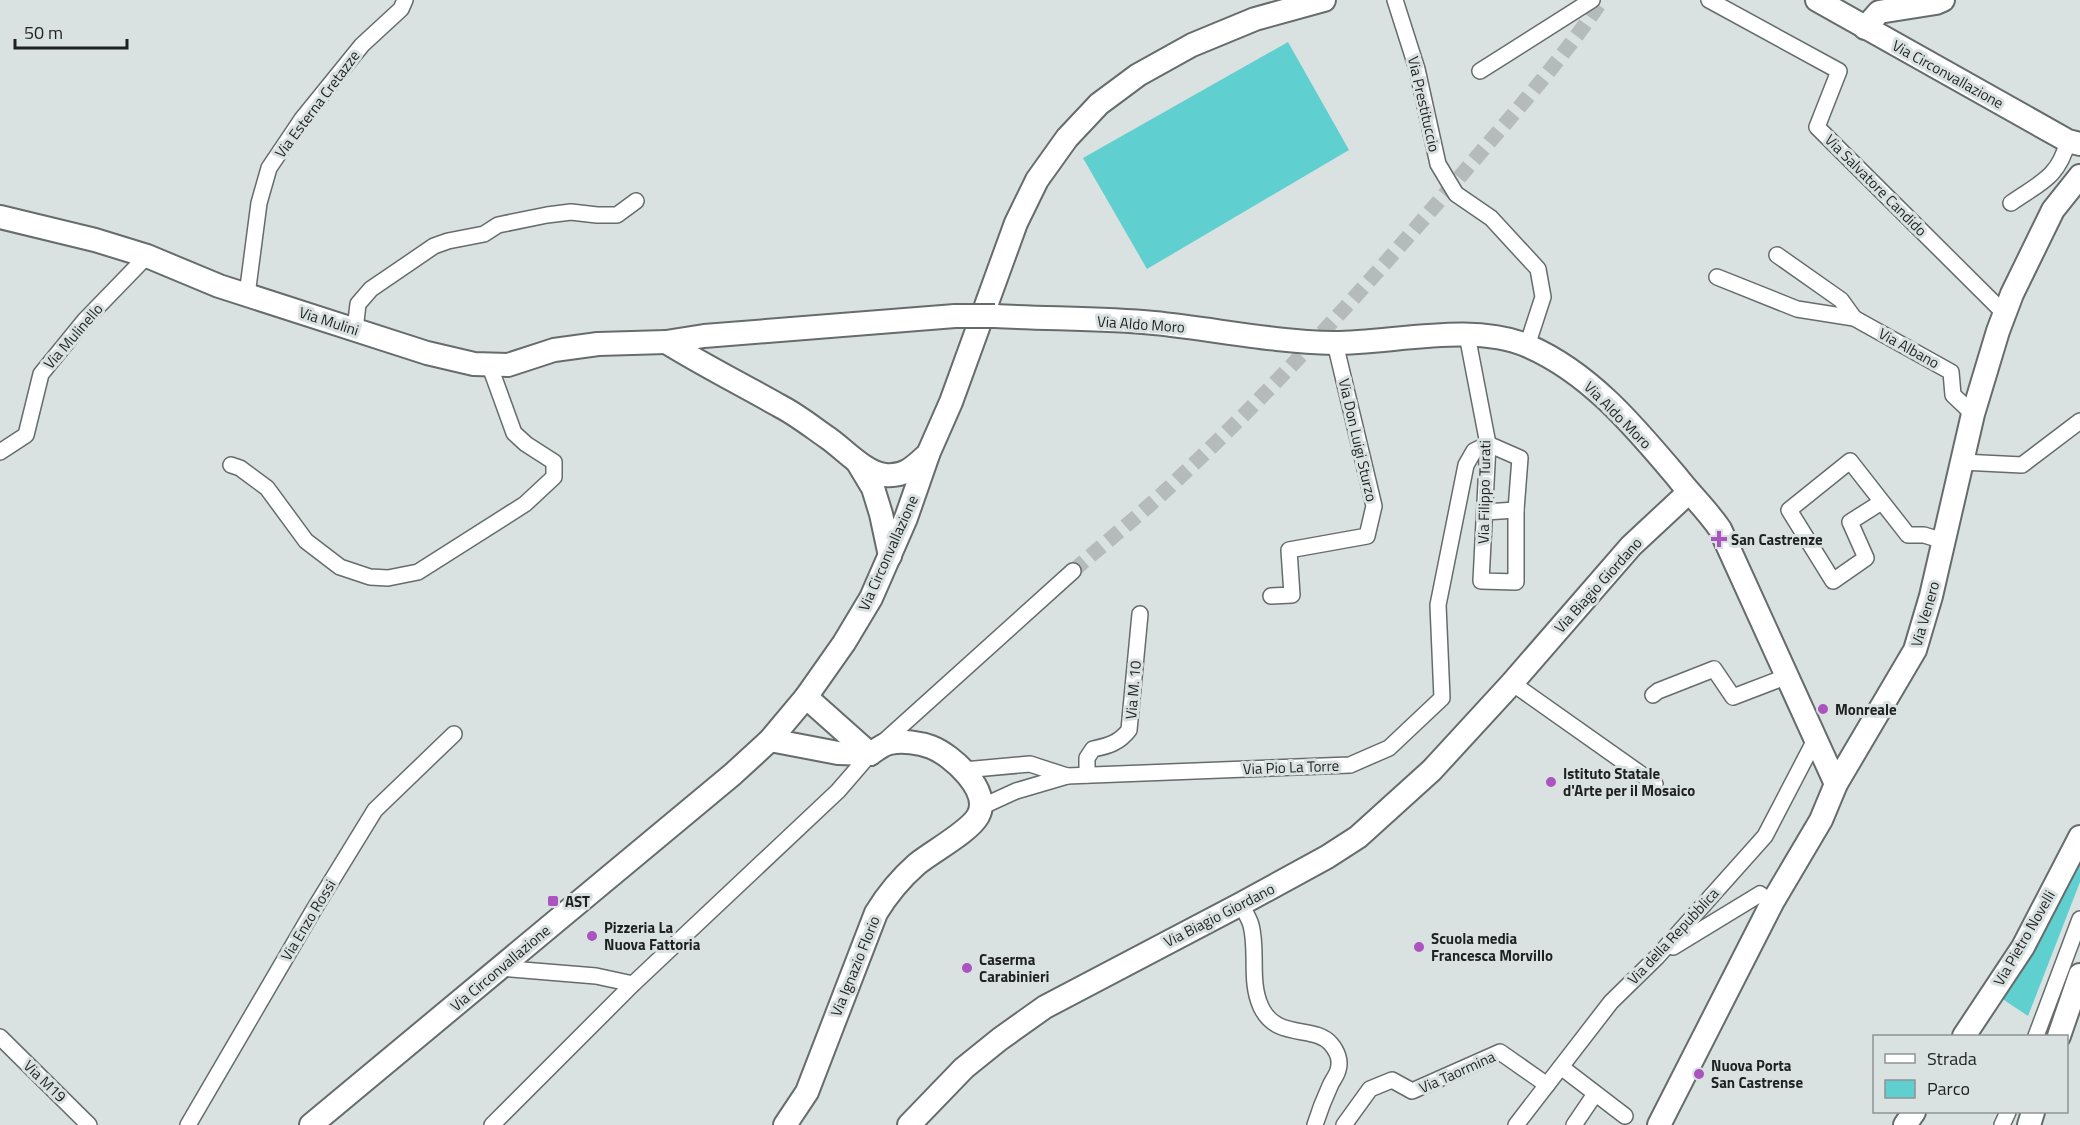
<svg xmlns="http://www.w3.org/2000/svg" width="2080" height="1125" viewBox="0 0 2080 1125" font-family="'Titillium Web',sans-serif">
	<rect width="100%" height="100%" fill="#dae1e1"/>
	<g fill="#5fcfd0">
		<path d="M1288 42 1349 150 1147 269 1083 158Z"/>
		<path d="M2080 856V882L2028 1016 1998 996Z"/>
	</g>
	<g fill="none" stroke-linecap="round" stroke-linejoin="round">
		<path stroke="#b5bbbb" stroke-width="15" stroke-dasharray="15 8" stroke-linecap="butt" d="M1073 571C1108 540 1145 511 1179 478 1278 385 1369 283 1457 180 1507 121 1559 64 1602 0"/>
		<defs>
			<g id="street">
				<path d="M1395 0 1417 69 1438 164 1456 194 1491 218 1538 269 1543 297 1527 346"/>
				<path d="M1709 0 1839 71 1817 127 2005 314"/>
				<path d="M1480 71 1592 0"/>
				<path d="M2011 203C2041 182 2058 178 2068 141"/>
				<path d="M1777 255 1841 300 1854 318"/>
				<path d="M1717 277 1797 309 1854 318 1951 372 1953 395 1973 414"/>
				<path d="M247 295 259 203 269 168 302 119 362 45 401 9 405 0"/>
				<path d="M355 330 358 304 371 289 434 246 448 241 484 234 498 225 547 215 571 212 597 215H617L636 201"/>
				<path d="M0 452 26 435 41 374 85 320 147 256"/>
				<path d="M1962 462 2022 465 2080 421"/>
				<path d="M231 465 240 468 267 488 306 541 340 567 370 577 388 578 418 572 525 504 554 477V462L526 444 514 433 489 364"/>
				<path d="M1880 503 1850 522 1866 558 1833 581 1789 510 1850 461 1908 535H1924L1944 541"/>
				<path d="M1485 512 1516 510"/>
				<path d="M1271 596 1292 595 1289 550 1367 536 1374 506 1335 343"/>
				<path d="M1512 683 1655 784"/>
				<path d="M1653 695 1658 691 1714 669 1733 697 1788 676"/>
				<path d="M964 770 1030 764 1067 776"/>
				<path d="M1087 775V758L1093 749C1108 746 1119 743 1129 730L1140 614"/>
				<path d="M981 807 1016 791 1067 776 1350 765 1389 748 1442 698 1438 605 1466 465 1474 451 1488 444 1520 458 1516 510V582L1481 581 1488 444 1467 335"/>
				<path d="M1241 904C1244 911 1249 918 1251 925 1258 952 1249 981 1261 1007 1277 1041 1314 1024 1331 1044 1337 1051 1341 1061 1338 1070 1337 1075 1332 1081 1330 1086 1324 1099 1319 1112 1315 1125"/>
				<path d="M1673 947 1760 894 1772 903"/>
				<path d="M500 968 596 976 633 984"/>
				<path d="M2036 1036 2080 919"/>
				<path d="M0 1037 89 1125"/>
				<path d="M1561 1067 1625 1116"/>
				<path d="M188 1125 313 911 375 810 454 734"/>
				<path d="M492 1125 633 984 838 791 870 754 1073 571"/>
				<path d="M1344 1125 1370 1089 1392 1080 1412 1091 1500 1052 1547 1085"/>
				<path d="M1516 1125 1611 1002 1657 957 1765 836 1816 738"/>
				<path d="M1574 1125 1595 1094"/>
				<path d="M2002 1125 2008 1112"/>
			</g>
			<g id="secondary">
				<path d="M1817 0 2068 141 2080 144"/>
				<path d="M1865 28 1879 12 1936 3 1943 0"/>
				<path d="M0 217 95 240 147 256 219 286 427 353 474 364 508 365 554 350 598 344 666 342 704 336 955 316"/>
				<path d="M995 316C1048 319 1102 318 1154 323 1214 329 1274 342 1334 343 1393 343 1473 322 1528 346 1590 373 1634 426 1677 477 1691 495 1707 510 1720 529L1836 784"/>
				<path d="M666 342C703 365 741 384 778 405 796 414 812 427 828 438 844 449 865 473 885 475 905 477 915 466 928 454"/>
				<path d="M858 463 873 488 881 514 890 556"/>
				<path d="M806 697 870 754"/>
				<path d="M770 740 838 753 870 754"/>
				<path d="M1964 1036 2023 947 2080 837"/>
				<path d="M2059 1036 2080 975"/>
				<path d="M311 1125 733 774 770 740 806 697 844 643 871 598 906 518 929 452 951 402 1016 223 1037 180 1067 138 1099 104 1138 75 1192 45 1255 19 1324 0"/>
				<path d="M785 1125 807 1092 876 913C887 895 901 878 917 864 933 851 969 832 978 816 992 791 952 755 931 747 920 743 902 740 890 743 884 744 876 750 870 754"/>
				<path d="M909 1125 964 1068 1000 1039 1045 1007 1241 904 1327 857 1358 837 1432 770 1512 683 1631 546 1689 492"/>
				<path d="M1659 1125 1772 903 1821 820 1836 784 1915 650 1931 596 1973 414 1998 331 2012 294 2053 210 2080 176"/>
				<path d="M1905 1125 1914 1112"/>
				<path d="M2029 1125 2033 1112"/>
			</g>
		</defs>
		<use href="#street" stroke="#666c6c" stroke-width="18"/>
		<use href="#secondary" stroke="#666c6c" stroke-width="26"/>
		<use href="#street" stroke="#fff" stroke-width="15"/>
		<use href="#secondary" stroke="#fff" stroke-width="22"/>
		<defs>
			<path id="secondary-bridge" d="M955 316H995"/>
		</defs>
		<use href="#secondary-bridge" stroke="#666c6c" stroke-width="26" stroke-linecap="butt"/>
		<use href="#secondary-bridge" stroke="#fff" stroke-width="22"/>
	</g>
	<g fill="#ab53bf" stroke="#dae1e1" stroke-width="2">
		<path d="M1716 530h6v6h6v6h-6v6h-6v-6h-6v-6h6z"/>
		<circle cx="1823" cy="709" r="6"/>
		<circle cx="1551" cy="782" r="6"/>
		<rect x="547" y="895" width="12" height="12" rx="3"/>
		<circle cx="592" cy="936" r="6"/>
		<circle cx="1419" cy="947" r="6"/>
		<circle cx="967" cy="968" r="6"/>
		<circle cx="1699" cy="1074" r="6"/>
	</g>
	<g text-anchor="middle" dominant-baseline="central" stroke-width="6" stroke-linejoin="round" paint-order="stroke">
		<g font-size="15" fill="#1f2121" stroke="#dae1e1">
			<text transform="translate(1948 74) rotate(29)">Via Circonvallazione</text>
			<text transform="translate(317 104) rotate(-53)">Via Esterna Cretazze</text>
			<text transform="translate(1424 104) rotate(77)">Via Prestituccio</text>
			<text transform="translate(1876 185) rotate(45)">Via Salvatore Candido</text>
			<text transform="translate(329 321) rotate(18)">Via Mulini</text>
			<text transform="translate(1141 324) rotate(4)">Via Aldo Moro</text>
			<text transform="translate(73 336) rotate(-49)">Via Mulinello</text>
			<text transform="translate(1909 348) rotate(29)">Via Albano</text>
			<text transform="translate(1618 415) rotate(45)">Via Aldo Moro</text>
			<text transform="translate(1358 440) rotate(77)">Via Don Luigi Sturzo</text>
			<text transform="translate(1484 492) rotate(-89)">Via Filippo Turati</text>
			<text transform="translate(888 553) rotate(-66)">Via Circonvallazione</text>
			<text transform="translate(1598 585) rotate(-48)">Via Biagio Giordano</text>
			<text transform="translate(1925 614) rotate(-74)">Via Venero</text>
			<text transform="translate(1133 690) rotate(-85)">Via M. 10</text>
			<text transform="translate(1291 767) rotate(-2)">Via Pio La Torre</text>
			<text transform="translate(1219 915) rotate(-27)">Via Biagio Giordano</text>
			<text transform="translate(308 920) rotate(-59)">Via Enzo Rossi</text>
			<text transform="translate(1673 936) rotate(-47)">Via della Repubblica</text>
			<text transform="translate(2024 938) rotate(-60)">Via Pietro Novelli</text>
			<text transform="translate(855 966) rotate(-68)">Via Ignazio Florio</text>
			<text transform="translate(500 968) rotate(-40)">Via Circonvallazione</text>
			<text transform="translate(1457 1072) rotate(-24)">Via Taormina</text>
			<text transform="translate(45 1081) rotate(44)">Via M19</text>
		</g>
		<g font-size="15" font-weight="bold" fill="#1f2121" stroke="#dae1e1" text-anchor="start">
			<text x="1731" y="539">San Castrenze</text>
			<text x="1835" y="709">Monreale</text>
			<text x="1563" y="773">Istituto Statale<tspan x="1563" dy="17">d'Arte per il Mosaico</tspan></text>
			<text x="565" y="901">AST</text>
			<text x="604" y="927">Pizzeria La<tspan x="604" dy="17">Nuova Fattoria</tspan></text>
			<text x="1431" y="938">Scuola media<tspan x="1431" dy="17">Francesca Morvillo</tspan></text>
			<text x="979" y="959">Caserma<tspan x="979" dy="17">Carabinieri</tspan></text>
			<text x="1711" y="1065">Nuova Porta<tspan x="1711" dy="17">San Castrense</tspan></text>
		</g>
	</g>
	<rect x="1873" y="1035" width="195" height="78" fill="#dae1e1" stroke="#8f9494" stroke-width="1.5"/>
	<rect x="1885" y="1054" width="30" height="9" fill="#ffffff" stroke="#8f9494" stroke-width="1.5"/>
	<text x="1927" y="1065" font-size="18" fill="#1f2121">Strada</text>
	<rect x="1885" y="1080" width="30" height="18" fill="#5fcfd0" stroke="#8f9494" stroke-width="1.5"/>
	<text x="1927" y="1095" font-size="18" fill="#1f2121">Parco</text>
	<path d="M15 39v9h112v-9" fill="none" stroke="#1f2121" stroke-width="3"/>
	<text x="24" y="39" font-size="18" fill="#1f2121" stroke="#dae1e1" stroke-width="4.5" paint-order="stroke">50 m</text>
</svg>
